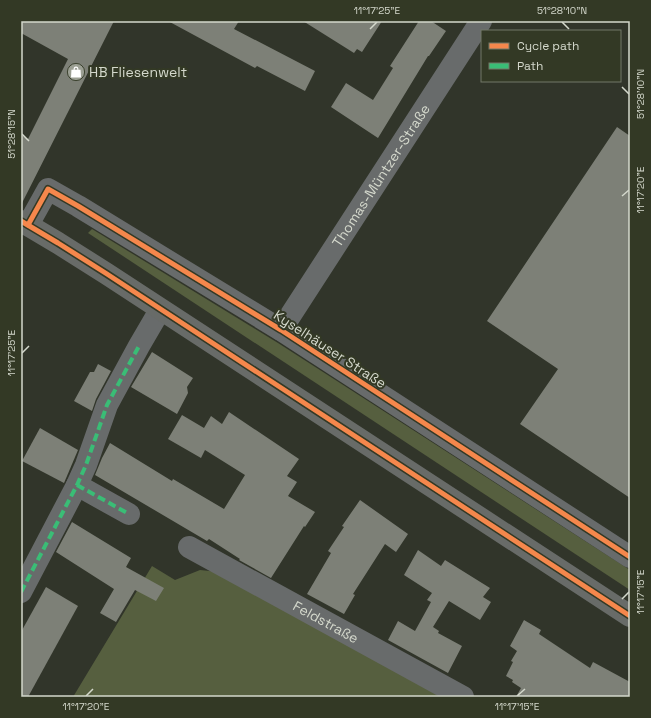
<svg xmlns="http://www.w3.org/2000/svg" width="651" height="718" viewBox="0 0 651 718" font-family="'Space Grotesk',sans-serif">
	<rect width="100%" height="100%" fill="#31352a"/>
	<g fill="#565f3f">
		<path d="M92 229 278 343 630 570V590L88 233Z"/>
		<path d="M152 566 175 580 200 570 219 572 446 697H73Z"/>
	</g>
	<g fill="#7d8077">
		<path d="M21 21H114L21 205V135L28 139 68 59 21 33Z"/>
		<path d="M168 21H239L234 29 315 71 305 91 257 66 255 68Z"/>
		<path d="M303 21H382L362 52 357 49 354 53Z"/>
		<path d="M419 21H431L446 31 429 56H428L378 138 331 107 346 83 373 100 393 68 390 66Z"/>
		<path d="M617 127 630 136V498L520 424 558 369 487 321Z"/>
		<path d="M152 352 193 378 187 387 188 393 177 414 131 387Z"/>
		<path d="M98 364 111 371 96 399 92 411 74 401 90 372H94Z"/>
		<path d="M229 412 299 459 287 476 297 482 288 496 315 512 305 527 304 526 271 578 239 560 240 559 209 539 207 541 95 475 102 458 110 443 172 481 173 479 224 509 245 475 205 450 201 458 168 439 182 415 204 428 211 416 222 424Z"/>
		<path d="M40 428 78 450 64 483 22 461Z"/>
		<path d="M360 500 408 534 396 552 385 544 353 594 355 595 344 614 307 594 331 553 328 551 344 527 342 526Z"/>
		<path d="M72 522 131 558 126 567 164 588 156 601 135 590 116 622 100 613 114 589 56 552Z"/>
		<path d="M418 550 441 566 445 560 490 588 483 597 491 602 480 620 449 601 433 627 439 631 438 633 462 646 448 673 388 640 398 621 415 631 431 602 427 600 432 593 404 575Z"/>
		<path d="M46 587 78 606 28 697H21V632Z"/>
		<path d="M524 620 541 630 539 634 590 668 593 662 630 682V697H516L521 688 512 682 513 680 506 676 513 662 511 661 517 651 510 646Z"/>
	</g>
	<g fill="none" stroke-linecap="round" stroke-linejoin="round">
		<g stroke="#686b6b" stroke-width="22">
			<path d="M28 225 48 189 78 206 281 330 630 557"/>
			<path id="s1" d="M281 330 481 21"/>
			<path d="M77 485 129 514"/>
			<path id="s2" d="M189 547 463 697"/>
			<path d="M21 592 77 485 86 465 107 405 139 346 160 310"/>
		</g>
		<path stroke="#686b68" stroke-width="22" d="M21 221 58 243 107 274 630 616"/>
		<g stroke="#3abd76" stroke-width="4" stroke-dasharray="8 4" stroke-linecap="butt">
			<path d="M77 485 129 514"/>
			<path d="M21 592 77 485 86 465 107 405 139 346"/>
		</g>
		<defs>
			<g id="cycleway">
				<path d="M21 221 58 243 107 274 630 616"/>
				<path d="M28 225 48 189 78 206 281 330 630 557"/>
			</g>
		</defs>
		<use href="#cycleway" stroke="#333925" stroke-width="8"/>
		<use href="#cycleway" stroke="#f5874c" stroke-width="5"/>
	</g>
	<path fill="none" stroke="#d4d8cc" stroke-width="1.5" d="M562 22 569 29M370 29 377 22M622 87 629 94M22 134 29 141M622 196 629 190M22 353 29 346M622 599 629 592M86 696 93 689M517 696 525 689"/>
	<defs>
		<symbol id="shop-disc" viewBox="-11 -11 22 22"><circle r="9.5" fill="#9b9f93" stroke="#333925"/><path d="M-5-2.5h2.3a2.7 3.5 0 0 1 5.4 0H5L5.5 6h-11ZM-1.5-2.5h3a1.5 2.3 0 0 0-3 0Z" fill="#fff"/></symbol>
	</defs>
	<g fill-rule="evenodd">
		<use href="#shop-disc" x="66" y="62" width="20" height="20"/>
	</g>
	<g text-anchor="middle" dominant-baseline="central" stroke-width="4" stroke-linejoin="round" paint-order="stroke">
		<g font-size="14" fill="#d4d8cc" stroke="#333925" text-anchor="start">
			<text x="89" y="72">HB Fliesenwelt</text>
		</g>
		<g font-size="14" fill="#d4d8cc" stroke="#333925">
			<text stroke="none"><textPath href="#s1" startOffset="184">Thomas-Müntzer-Straße</textPath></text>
			<text transform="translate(330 349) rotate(33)">Kyselhäuser Straße</text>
			<text stroke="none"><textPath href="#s2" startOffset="156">Feldstraße</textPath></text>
		</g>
	</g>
	<rect width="651" height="718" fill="none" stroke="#333925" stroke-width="44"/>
	<rect x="481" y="30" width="140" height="52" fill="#333925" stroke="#737968"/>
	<rect x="489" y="43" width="20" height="6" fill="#f5874c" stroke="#737968"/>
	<text x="517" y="50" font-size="12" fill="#d4d8cc">Cycle path</text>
	<rect x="489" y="63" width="20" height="6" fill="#3abd76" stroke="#737968"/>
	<text x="517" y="70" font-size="12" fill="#d4d8cc">Path</text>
	<rect x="22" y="22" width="607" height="674" fill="none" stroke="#d4d8cc" stroke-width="1.5"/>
	<g font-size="10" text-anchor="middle" fill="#d4d8cc">
		<text x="377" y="14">11°17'25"E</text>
		<text x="562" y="14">51°28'10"N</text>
		<text transform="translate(640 94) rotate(-90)" y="4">51°28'10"N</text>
		<text transform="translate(11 134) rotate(-90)" y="4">51°28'15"N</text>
		<text transform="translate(640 190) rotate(-90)" y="4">11°17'20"E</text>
		<text transform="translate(11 353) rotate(-90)" y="4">11°17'25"E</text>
		<text transform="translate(640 592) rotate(-90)" y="4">11°17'15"E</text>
		<text x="86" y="710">11°17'20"E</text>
		<text x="517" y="710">11°17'15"E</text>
	</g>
</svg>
